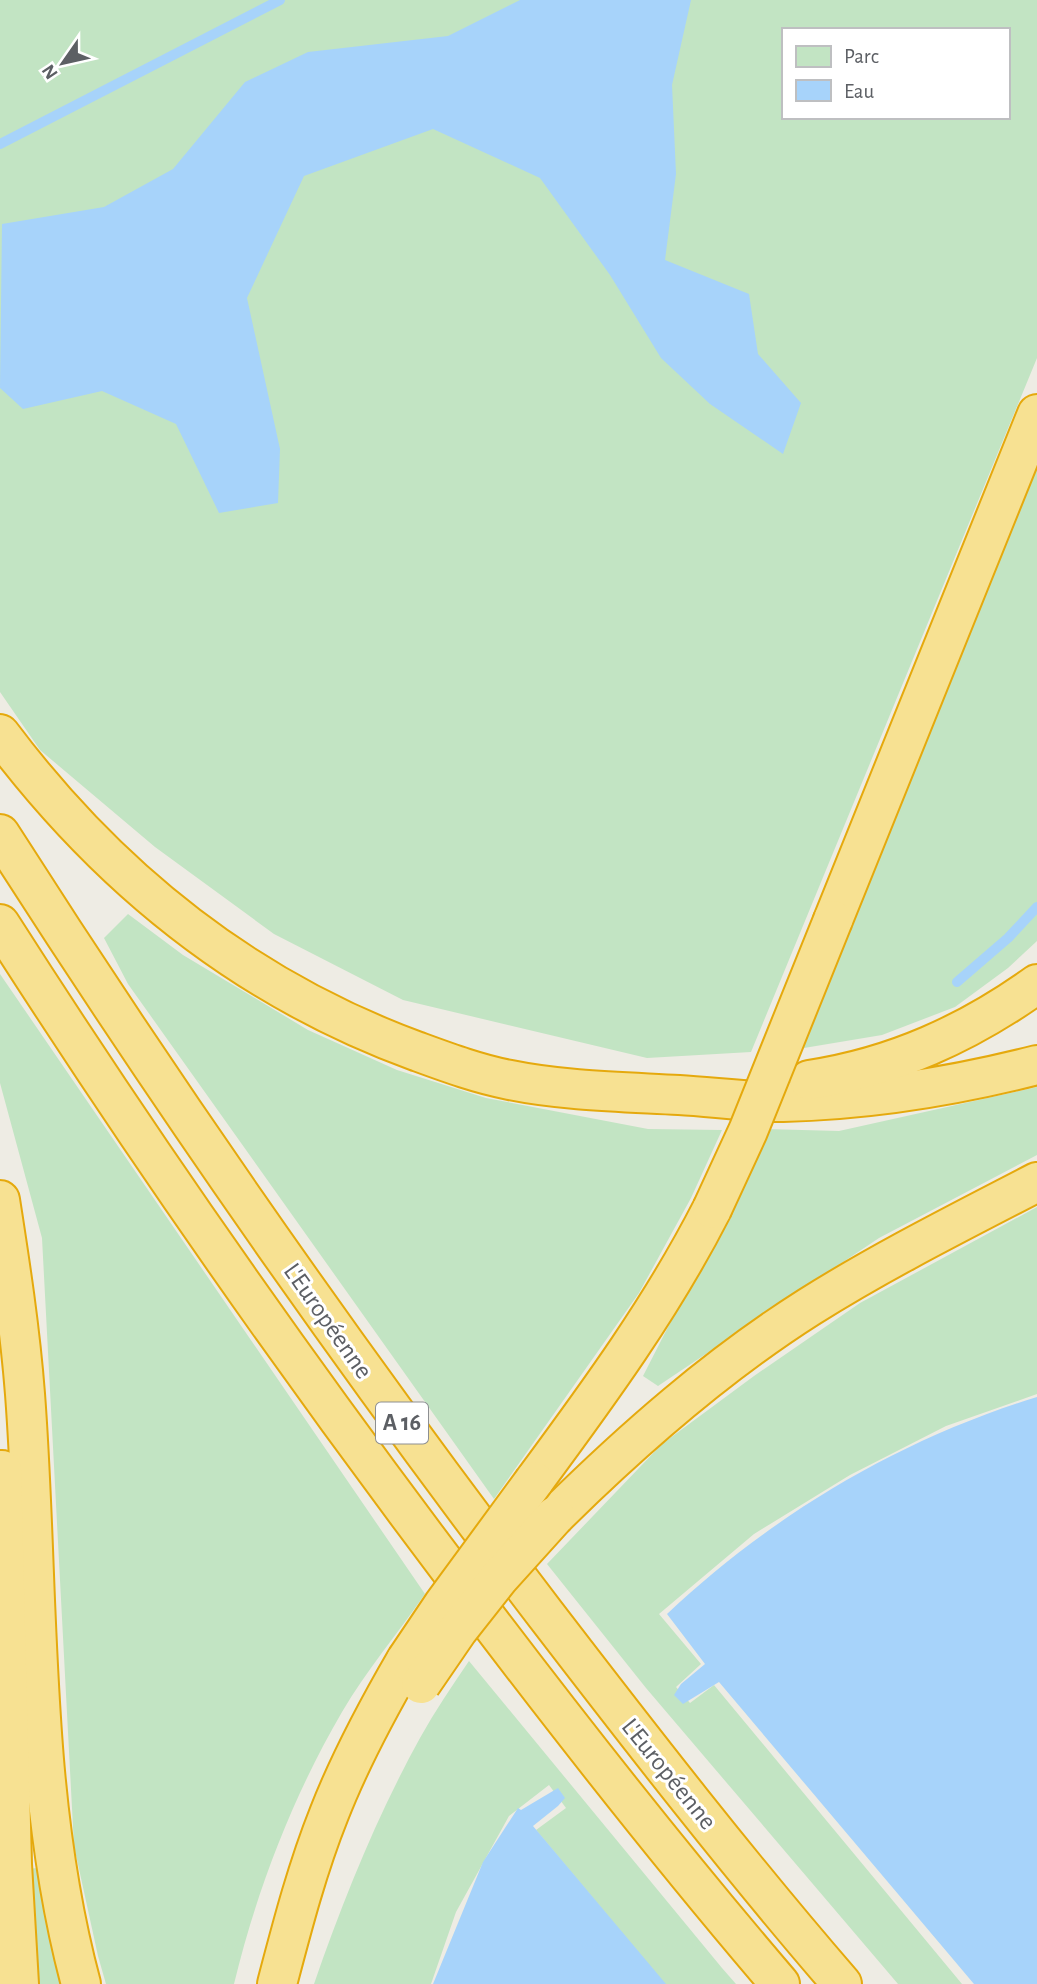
<svg xmlns="http://www.w3.org/2000/svg" width="1037" height="1984" viewBox="0 0 1037 1984" font-family="'Alegreya Sans',sans-serif">
	<rect width="100%" height="100%" fill="#eeece4"/>
	<g fill="#c2e4c3" fill-rule="evenodd">
		<path d="M0 0H1037V358L751 1052 647 1058 403 1000 274 934 155 847 40 750 0 692ZM783 30H1007V117H783Z"/>
		<path d="M1037 457V941L1008 968 955 1007 882 1035 798 1049Z"/>
		<path d="M128 914 183 955 308 1030 397 1070 486 1098 648 1129 722 1130 691 1198 639 1293 494 1499 128 984 104 938Z"/>
		<path d="M0 974 425 1594C398 1633 366 1671 342 1712 293 1796 257 1889 234 1984H106L98 1956 74 1846 42 1238 0 1083Z"/>
		<path d="M1037 1087V1155L879 1238 658 1386 643 1376 743 1180 765 1129 839 1131Z"/>
		<path d="M1037 1207V1394L946 1426 850 1475 754 1534 659 1614 701 1664 676 1687 690 1703 714 1685 962 1984H898L646 1688 547 1564 662 1444 754 1376 860 1303Z"/>
		<path d="M469 1661 722 1968 736 1984H665L536 1830 566 1808 549 1785 509 1816 456 1912 431 1984H314C343 1900 377 1816 420 1738 435 1711 452 1686 469 1661Z"/>
		<path d="M38 1868 60 1984H36L26 1869Z"/>
	</g>
	<g fill="#a7d3fa">
		<path d="M520 0H691L672 85 676 174 665 260 749 294 758 354 801 403 783 454 710 404 661 358 610 275 540 178 433 129 304 176 247 298 280 449 278 503 219 513 176 424 102 391 23 409 0 388 2 224 104 207 173 169 245 82 308 52 448 36Z"/>
		<path d="M1037 1397V1984H974L719 1682 683 1704 674 1695 681 1684 705 1664 667 1614C772 1515 898 1440 1037 1397Z"/>
		<path d="M558 1788 565 1798 558 1806 533 1826 666 1984H433L483 1862 518 1808 521 1810Z"/>
	</g>
	<g fill="none" stroke-linecap="round" stroke-linejoin="round">
		<g stroke="#a7d3fa" stroke-width="10">
			<path d="M0 144 280 0"/>
			<path d="M957 982 1008 938 1037 907"/>
		</g>
		<defs>
			<g id="motorway">
				<path d="M0 734C109 879 244 988 416 1051 446 1062 478 1074 510 1080 563 1091 625 1092 679 1095 713 1097 749 1102 783 1102 869 1100 955 1086 1037 1065"/>
				<path d="M0 834C171 1102 353 1362 546 1615 642 1740 739 1865 842 1984"/>
				<path d="M833 920 1037 414"/>
				<path d="M0 924C152 1162 315 1393 486 1617 581 1742 678 1865 780 1984"/>
				<path d="M809 1080C894 1067 967 1034 1037 984"/>
				<path d="M0 1200C10 1264 20 1329 25 1394 40 1591 29 1791 81 1984"/>
				<path d="M2 1470 12 1864 19 1984"/>
				<path d="M534 1481C599 1393 662 1307 712 1209"/>
				<path d="M555 1516C633 1439 716 1366 809 1307 882 1261 960 1222 1037 1182"/>
				<path d="M277 1984C292 1927 307 1869 329 1814 350 1760 377 1710 406 1660"/>
			</g>
		</defs>
		<use href="#motorway" stroke="#e5a90d" stroke-width="42"/>
		<use href="#motorway" stroke="#f7e192" stroke-width="38"/>
		<defs>
			<g id="motorway-bridge">
				<path d="M712 1209 748 1131 833 920"/>
				<path d="M406 1660 443 1605 534 1481"/>
				<path d="M421 1684 458 1630 499 1578 555 1516"/>
			</g>
		</defs>
		<use href="#motorway-bridge" stroke="#e5a90d" stroke-width="42" stroke-linecap="butt"/>
		<use href="#motorway-bridge" stroke="#f7e192" stroke-width="38"/>
	</g>
	<g text-anchor="middle" dominant-baseline="central" stroke-width="6" stroke-linejoin="round" paint-order="stroke">
		<rect fill="#fff" stroke="#8d8f92" stroke-width="2" x="376" y="1402.5" width="52" height="41" rx="5"/>
		<g font-size="24" font-weight="bold" fill="#5c5f64">
			<text x="402" y="1423">A 16</text>
		</g>
		<g font-size="26" fill="#5c5f64" stroke="#fff">
			<text transform="translate(328 1321) rotate(55)">L'Européenne</text>
			<text transform="translate(669 1774) rotate(51)">L'Européenne</text>
		</g>
	</g>
	<rect x="782" y="28" width="228" height="91" fill="#ffffff" stroke="#bebfc1" stroke-width="2"/>
	<rect x="796" y="46" width="35" height="21" fill="#c2e4c3" stroke="#bebfc1" stroke-width="2"/>
	<text x="844" y="63" font-size="21" fill="#5c5f64">Parc</text>
	<rect x="796" y="80" width="35" height="21" fill="#a7d3fa" stroke="#bebfc1" stroke-width="2"/>
	<text x="844" y="98" font-size="21" fill="#5c5f64">Eau</text>
	<g transform="translate(63 63) rotate(236)" stroke="#ffffff" stroke-width="5" paint-order="stroke">
	<path d="M0-5L12 26L0 18L-12 26Z" fill="#5c5f64"/>
	<text y="-10" font-size="19" font-weight="bold" text-anchor="middle" fill="#5c5f64">N</text>
	</g>
</svg>
